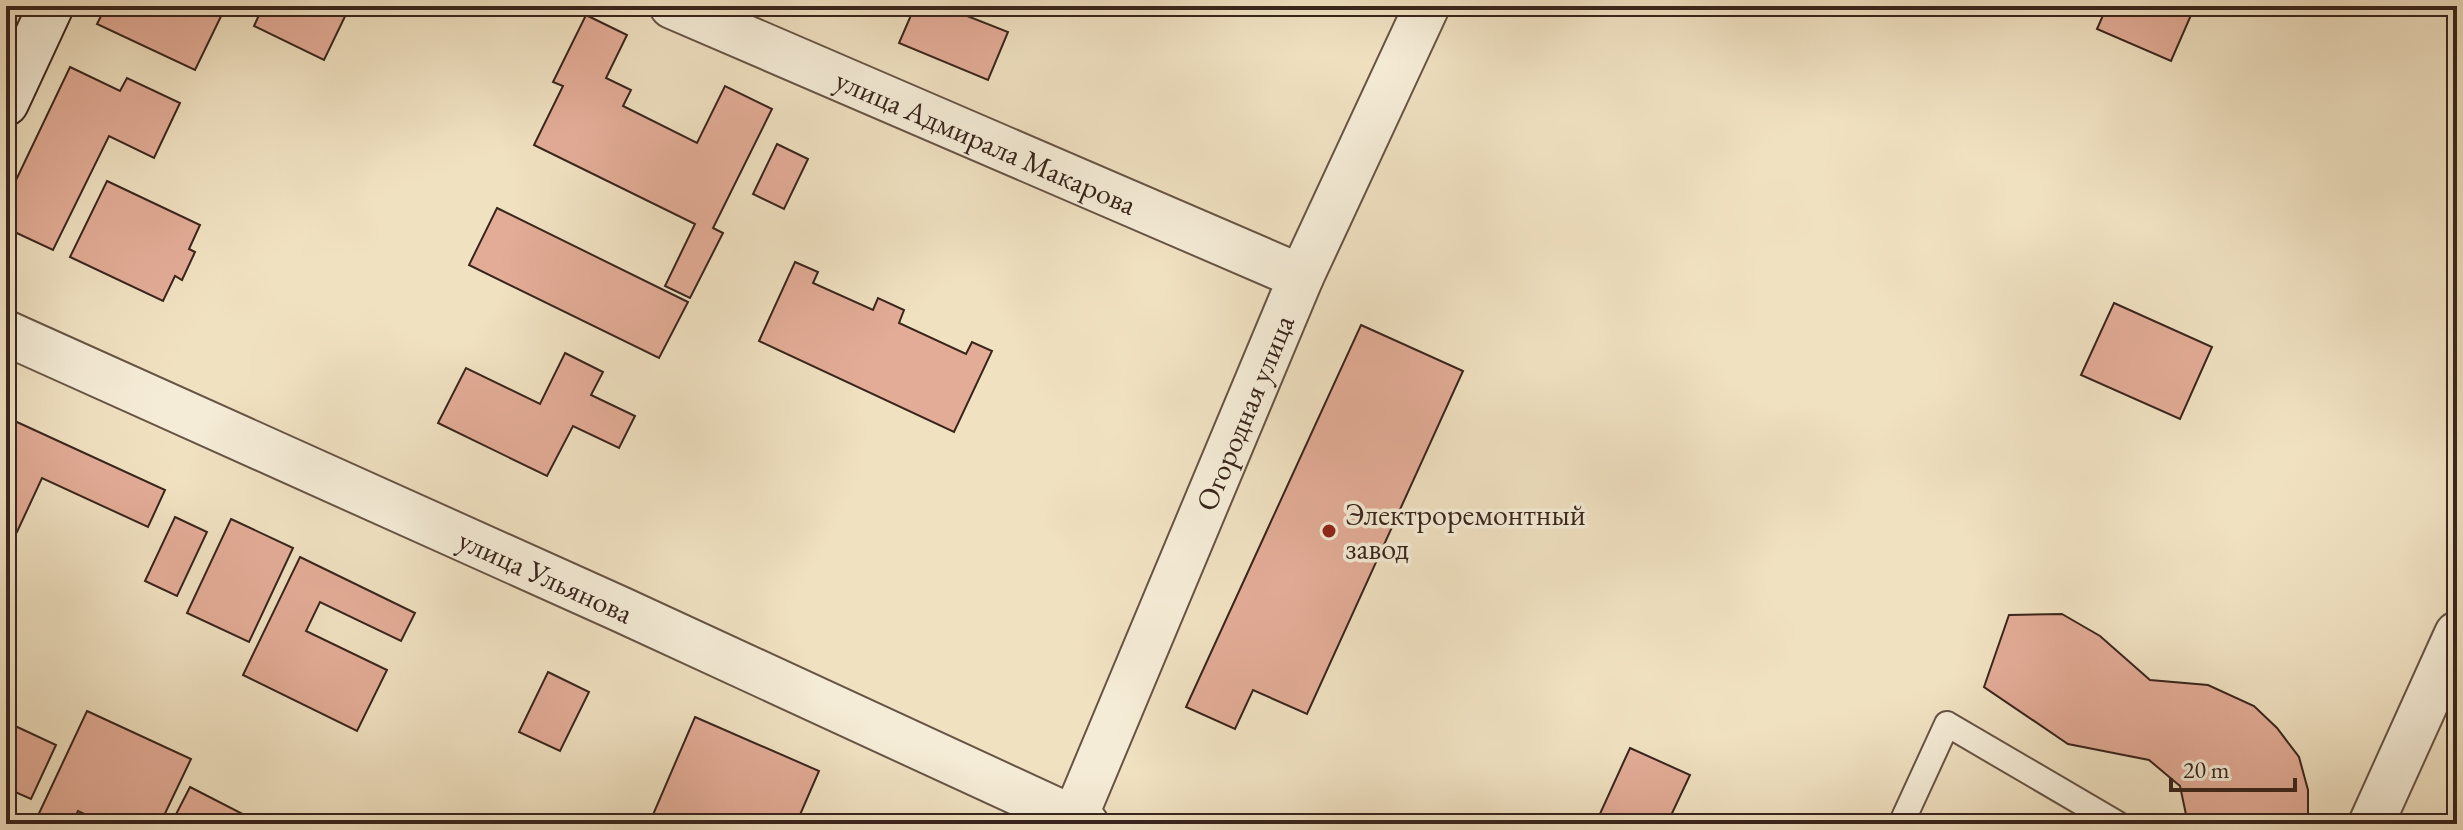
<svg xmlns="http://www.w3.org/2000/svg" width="2463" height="830" viewBox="0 0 2463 830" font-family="'EB Garamond',serif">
	<rect width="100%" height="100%" fill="#f0e1c1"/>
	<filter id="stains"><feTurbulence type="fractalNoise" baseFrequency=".0025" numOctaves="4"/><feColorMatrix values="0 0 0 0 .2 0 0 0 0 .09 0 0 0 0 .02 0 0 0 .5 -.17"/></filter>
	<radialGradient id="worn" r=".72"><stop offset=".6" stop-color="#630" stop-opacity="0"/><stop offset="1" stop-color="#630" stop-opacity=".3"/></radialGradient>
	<g fill="#e3ac97" stroke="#39251c" stroke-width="2">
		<path d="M106 6H226L195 70 97 24Z"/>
		<path d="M254 6H350L324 60 254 26 260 13 253 10Z"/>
		<path d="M915 6H942L1008 32 988 80 899 43Z"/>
		<path d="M2107 6H2195L2171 61 2097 29Z"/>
		<path d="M586 15 627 35 606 78 631 90 623 106 697 143 725 86 772 109 713 228 723 233 690 298 665 286 695 224 534 145 563 86 553 82Z"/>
		<path d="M70 67 120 91 127 78 180 103 154 158 109 136 53 250 6 228V201Z"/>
		<path d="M777 144 808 159 784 209 753 194Z"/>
		<path d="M107 181 200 225 189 249 195 252 182 280 175 276 163 301 70 257Z"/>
		<path d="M497 208 688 302 659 358 469 265Z"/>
		<path d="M795 262 818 272 813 283 873 310 878 298 904 310 899 323 966 354 972 342 992 351 954 432 759 341Z"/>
		<path d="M2114 303 2212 347 2180 419 2081 375Z"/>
		<path d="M1361 325 1463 371 1307 714 1253 690 1235 729 1186 707Z"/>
		<path d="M565 353 603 372 591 395 635 416 619 448 573 426 547 476 438 423 466 368 540 404Z"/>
		<path d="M6 417 165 490 148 527 42 478 17 532 6 527Z"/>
		<path d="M175 517 207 532 177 596 145 581Z"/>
		<path d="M231 519 293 548 249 642 187 613Z"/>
		<path d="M300 557 415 613 401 641 320 602 306 631 387 670 357 731 243 675Z"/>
		<path d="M2062 614 2100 636 2150 680 2208 685 2254 706 2277 728 2299 757 2308 790V813L2304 824H2188L2180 786 2149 760 2068 744 1984 687 2009 615Z"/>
		<path d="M548 672 589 692 560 751 519 732Z"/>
		<path d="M87 711 191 759 160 824H106L78 811 72 824H34Z"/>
		<path d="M695 717 819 771 796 824H649Z"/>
		<path d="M13 725 56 745 31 799 6 788V740Z"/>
		<path d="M1630 748 1690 775 1667 824H1617L1599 816Z"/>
		<path d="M190 787 262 824H171Z"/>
	</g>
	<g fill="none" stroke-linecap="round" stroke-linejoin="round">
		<defs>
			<path id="lane" d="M1901 824 1947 724 2118 824"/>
			<g id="street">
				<path id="s1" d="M672 6 1301 277"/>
				<path id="s2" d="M6 333 620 609 1086 824"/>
				<path id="s3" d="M1072 824 1301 277 1427 6"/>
				<path d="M2371 824 2457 634"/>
			</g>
			<path id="secondary" d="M6 103 51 6"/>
		</defs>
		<use href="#lane" stroke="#675445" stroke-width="28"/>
		<use href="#street" stroke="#675445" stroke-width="48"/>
		<use href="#secondary" stroke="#39251c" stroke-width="48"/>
		<use href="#lane" stroke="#f5ecd7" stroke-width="24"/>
		<use href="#street" stroke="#f5ecd7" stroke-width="44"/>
		<use href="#secondary" stroke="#f5ecd7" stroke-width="44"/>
	</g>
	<circle fill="#8f2418" stroke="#f5ecd7" stroke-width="3" cx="1329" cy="531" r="8"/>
	<g text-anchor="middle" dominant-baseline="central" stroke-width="7" stroke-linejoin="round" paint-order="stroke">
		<g font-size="30" fill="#39251c" stroke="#f5ecd7">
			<text stroke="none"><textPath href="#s1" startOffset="342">улица Адмирала Макарова</textPath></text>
			<text stroke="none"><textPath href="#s3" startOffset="446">Огородная улица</textPath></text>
			<text stroke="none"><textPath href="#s2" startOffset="592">улица Ульянова</textPath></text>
		</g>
		<g font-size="30" fill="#39251c" stroke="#f5ecd7" text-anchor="start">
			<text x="1345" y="514">Электроремонтный<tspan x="1345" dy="34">завод</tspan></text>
		</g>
	</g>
	<rect width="2463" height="830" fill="none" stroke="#f0e1c1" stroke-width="32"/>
	<rect x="8" y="8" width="2447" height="814" fill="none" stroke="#39251c" stroke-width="4"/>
	<rect x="16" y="16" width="2431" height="798" fill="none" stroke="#39251c" stroke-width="2"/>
	<path d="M2171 778v12h124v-12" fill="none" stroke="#39251c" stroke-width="4"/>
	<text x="2183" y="778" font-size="24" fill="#39251c" stroke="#f5ecd7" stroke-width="6" paint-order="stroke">20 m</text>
	<rect width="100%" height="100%" filter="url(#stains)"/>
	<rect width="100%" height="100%" fill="url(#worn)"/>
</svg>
